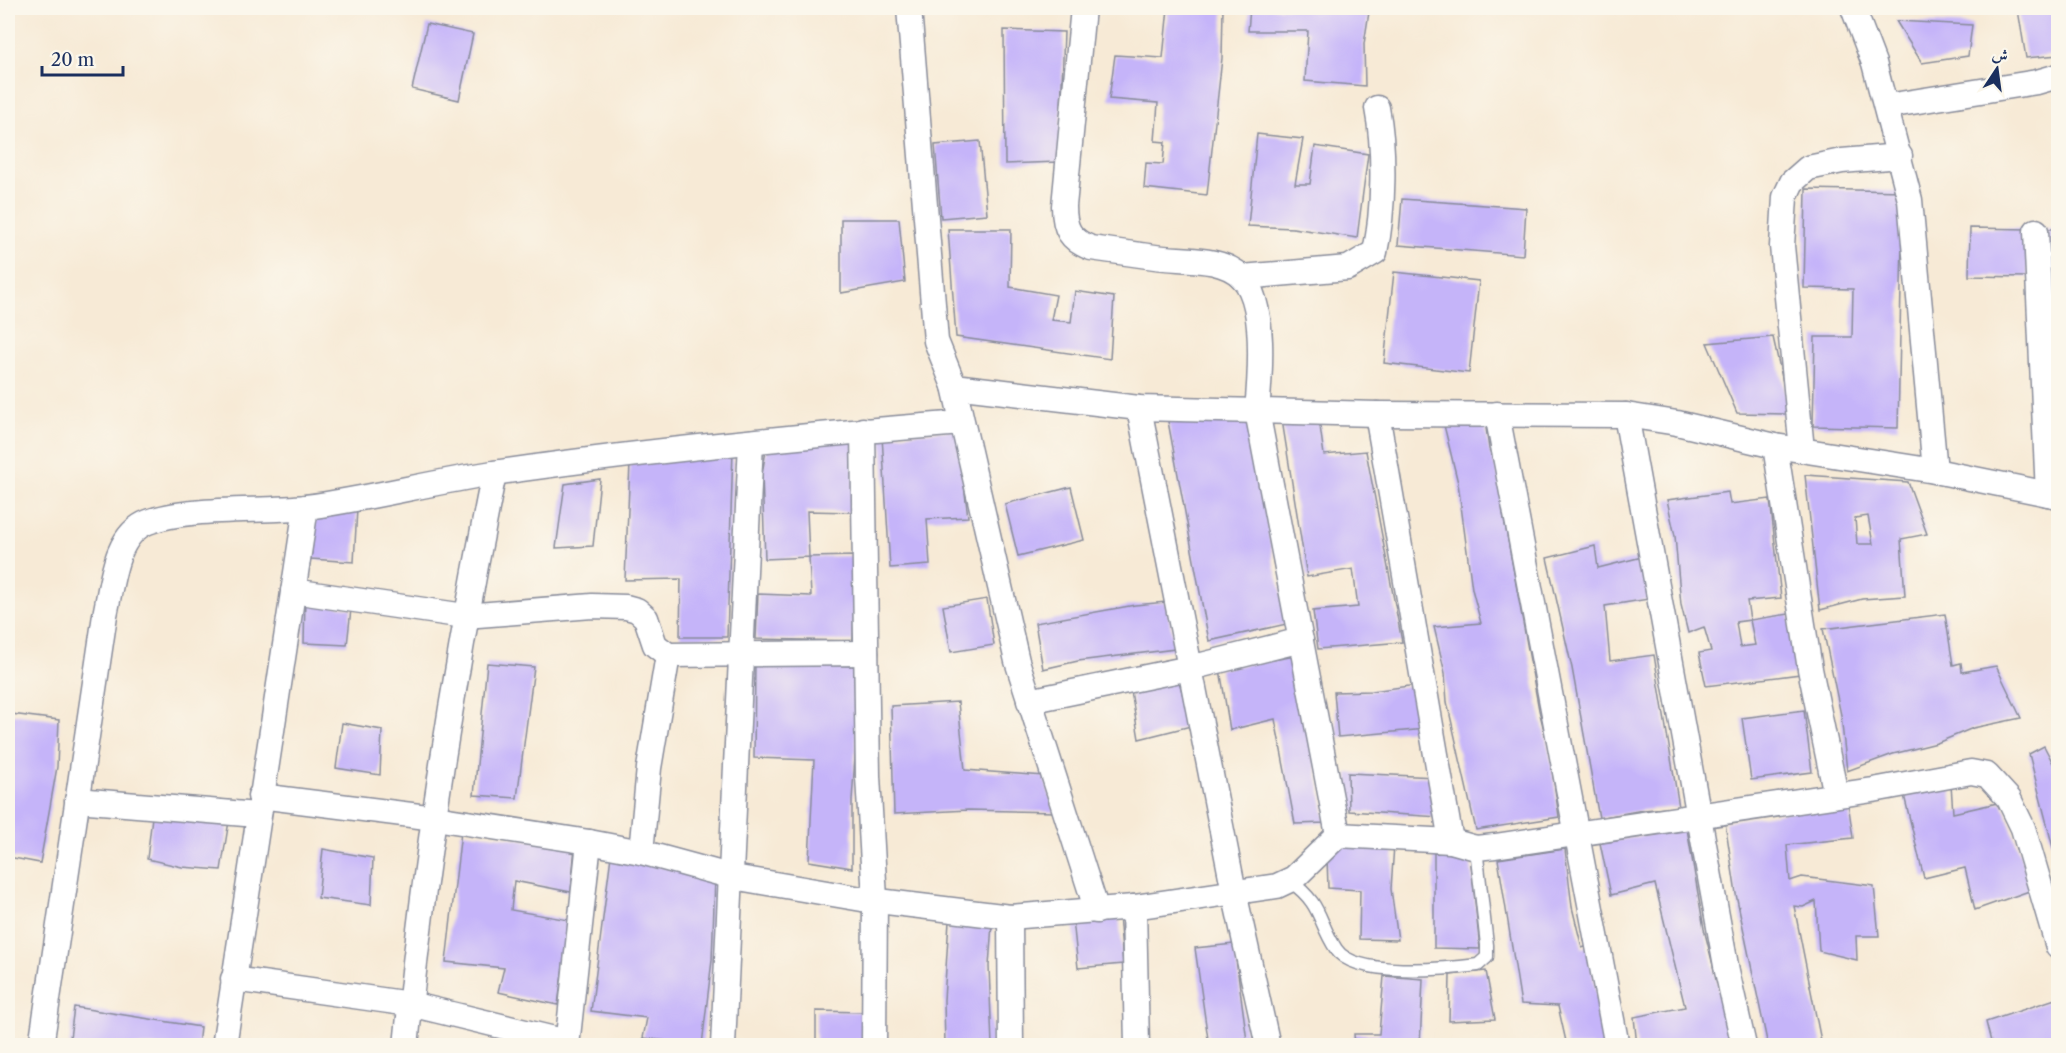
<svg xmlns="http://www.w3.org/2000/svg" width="2066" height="1053" viewBox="0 0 2066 1053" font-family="'Libre Caslon Text',Amiri,serif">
	<rect width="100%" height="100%" fill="#fbf7ec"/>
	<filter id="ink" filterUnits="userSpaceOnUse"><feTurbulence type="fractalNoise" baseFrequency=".0167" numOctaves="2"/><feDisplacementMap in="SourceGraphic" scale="12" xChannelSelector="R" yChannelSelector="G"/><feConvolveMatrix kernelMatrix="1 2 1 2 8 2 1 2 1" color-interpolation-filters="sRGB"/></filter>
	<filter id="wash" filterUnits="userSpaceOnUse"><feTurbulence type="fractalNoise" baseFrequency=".008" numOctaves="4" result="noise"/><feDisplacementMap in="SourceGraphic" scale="24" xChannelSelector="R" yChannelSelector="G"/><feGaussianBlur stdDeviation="1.35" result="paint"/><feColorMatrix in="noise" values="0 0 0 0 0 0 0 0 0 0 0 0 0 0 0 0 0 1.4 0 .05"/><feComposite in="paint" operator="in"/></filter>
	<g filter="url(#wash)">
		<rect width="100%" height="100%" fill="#f7ead6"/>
		<g id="blocks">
			<g fill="#c5b4f9" fill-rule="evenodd">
				<path d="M1168 8H1223L1222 58 1207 195 1144 188 1146 163 1163 164 1165 142 1155 141 1158 103 1109 99 1115 55 1163 58Z"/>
				<path d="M1250 8H1364L1369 12 1364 44 1365 86 1305 81 1308 31H1248Z"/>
				<path d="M2037 8H2058V55L2026 58 2018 10Z"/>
				<path d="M1896 21 1972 25 1968 56 1922 63Z"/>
				<path d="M427 24 473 34 459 100 412 89Z"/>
				<path d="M1004 30 1064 32 1059 162 1005 164Z"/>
				<path d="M1257 134 1303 139 1295 184H1310L1315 146 1368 154 1357 238 1293 228 1248 226Z"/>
				<path d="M980 141 987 214 941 218 935 145Z"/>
				<path d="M1806 189 1903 191 1898 428 1813 426 1815 337H1852L1853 289 1804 288Z"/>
				<path d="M1402 199 1526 208 1523 255 1398 245Z"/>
				<path d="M841 219H899L905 282 841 293Z"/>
				<path d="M1970 228 2029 229 2028 277 1969 276Z"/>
				<path d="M948 229H1011L1010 287 1056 295 1051 320 1071 322 1075 291 1114 297 1110 359 956 337Z"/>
				<path d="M2047 229H2058V282H2051Z"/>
				<path d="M1394 272 1479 281 1469 373 1384 363Z"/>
				<path d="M1773 337 1790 414 1737 413 1707 343Z"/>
				<path d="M1167 416 1251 417 1274 566 1291 623 1209 641Z"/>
				<path d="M1319 419 1324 455 1366 451 1402 642 1318 649 1313 611 1358 607 1353 569 1307 577 1282 420Z"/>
				<path d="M1443 421H1485L1489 449 1499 477 1503 513 1539 710 1550 755 1559 817 1476 830 1447 702 1445 673 1434 627 1481 623 1472 589 1458 483Z"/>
				<path d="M957 430 968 517 927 519 930 565 890 568 882 436Z"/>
				<path d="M855 439 853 512 807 511 809 557 855 556 853 641 756 639 758 594 811 596 809 557 765 559 762 474 767 445Z"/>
				<path d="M733 450 727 637H680L681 579 625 580 630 463Z"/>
				<path d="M1805 475 1908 482 1927 534 1901 539 1905 596 1862 599 1820 610ZM1868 516 1873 544H1857L1855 518Z"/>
				<path d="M600 479 593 546 556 548 565 484Z"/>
				<path d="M1071 487 1084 540 1018 556 1005 504Z"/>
				<path d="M1728 492 1730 504 1770 499 1781 598 1747 601 1750 620 1736 622 1740 647 1755 645 1750 620 1789 614 1800 674 1706 686 1699 653 1711 651 1704 627 1688 633 1681 605 1675 536 1667 500Z"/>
				<path d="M357 509 354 562 311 559 316 513Z"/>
				<path d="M1595 546 1598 568 1642 557 1649 599 1605 606 1610 661 1654 655 1679 807 1643 810 1599 818 1572 668 1547 558Z"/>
				<path d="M987 599 994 645 951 652 943 606Z"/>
				<path d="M305 600 351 609 347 645 304 643Z"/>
				<path d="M1166 602 1175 649 1078 661 1043 669 1035 623 1135 605Z"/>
				<path d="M1945 614 1953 665 1961 663 1962 672 1996 666 2021 718 1973 728 1937 743 1893 754 1847 771 1841 715 1823 629Z"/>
				<path d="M1296 656 1326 823 1295 824 1275 719 1230 730 1220 669Z"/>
				<path d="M487 663 534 667 517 798 474 795Z"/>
				<path d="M755 663 854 666 856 743 852 800V868L809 861 814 760 754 758Z"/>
				<path d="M1179 681 1191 726 1139 739 1131 691Z"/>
				<path d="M1416 685 1426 729 1338 737 1334 692 1372 691Z"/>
				<path d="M958 702 965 770 1044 776 1055 812 968 810 894 814 891 706Z"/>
				<path d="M1804 710 1812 772 1751 780 1742 718Z"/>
				<path d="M11 714 59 720 57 767 40 863 8 857V744Z"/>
				<path d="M342 723 382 730 380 775 336 768Z"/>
				<path d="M2044 746 2058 773V867L2029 754Z"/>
				<path d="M1348 773 1436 777 1439 817 1349 811Z"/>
				<path d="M1951 785 1953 813 2002 802 2032 890 1975 910 1965 868 1924 878 1904 795Z"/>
				<path d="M1848 802 1853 838 1787 845 1790 881 1802 877 1874 886 1879 936H1856L1857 960 1819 951 1816 901 1803 907 1794 906 1822 1046H1768L1736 894 1725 822Z"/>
				<path d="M152 817 229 821 221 870 182 867 147 859Z"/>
				<path d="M1687 829 1704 929 1733 1046H1637L1634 1017 1685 1007 1655 884 1611 895 1600 843Z"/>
				<path d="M461 832 575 846 571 892 514 881 511 910 569 920 558 1005 498 992 504 968 446 962Z"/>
				<path d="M1338 845H1394L1391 889 1398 940 1359 939 1360 890 1328 888 1327 857Z"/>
				<path d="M323 849 373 858 371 905 318 898Z"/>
				<path d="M1565 849 1572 907 1582 948 1588 946 1605 1046H1567L1558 1006 1521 1004 1498 859Z"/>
				<path d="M1434 853 1470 854 1480 949 1434 948Z"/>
				<path d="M611 856 715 878 712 960 702 1045 643 1038 647 1018 591 1011Z"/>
				<path d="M1119 915 1123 964 1078 968 1073 919Z"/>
				<path d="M949 921 992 924 989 966 992 1046H945L944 1000Z"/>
				<path d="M1234 944 1247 1041 1209 1046 1195 948Z"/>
				<path d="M1486 971 1495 1019 1449 1021 1450 975Z"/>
				<path d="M1384 976 1423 979 1420 1046H1355L1354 1034H1379Z"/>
				<path d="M2058 998V1046H1992L1986 1022Z"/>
				<path d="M74 1007 200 1027 198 1046H69Z"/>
				<path d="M816 1011 864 1012 863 1046H816Z"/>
			</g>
		</g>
	</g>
	<g filter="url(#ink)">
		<use href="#blocks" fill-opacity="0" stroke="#898c9a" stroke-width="1.5"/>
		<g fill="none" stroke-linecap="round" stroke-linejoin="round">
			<defs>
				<path id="lane" d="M1290 881C1323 905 1317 920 1336 949 1355 978 1446 969 1478 965L1487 957V945L1476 848"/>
				<g id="street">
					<path d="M909 8 936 341 954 386 1017 661 1097 911"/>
					<path d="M1083 8 1064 206C1064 229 1070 240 1091 248 1112 251 1133 254 1155 257 1182 261 1221 256 1242 277 1267 303 1260 379 1257 411L1338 835"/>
					<path d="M1853 8 1874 63 1910 200 1935 471"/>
					<path d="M1887 106 2037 82 2058 76"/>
					<path d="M2036 231 2048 494"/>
					<path d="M1242 277 1348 268 1375 252C1384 211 1385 149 1377 108"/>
					<path d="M954 386 1139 408 1377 414 1626 415 1677 423 1775 446 1935 471 2058 496"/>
					<path d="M1139 408 1234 892 1268 1046"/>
					<path d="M1377 414 1451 841"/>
					<path d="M1497 414 1617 1046"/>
					<path d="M1626 415 1727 971 1744 1046"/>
					<path d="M863 430 868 776 875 899 874 1046"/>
					<path d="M1775 446 1810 669 1836 795"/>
					<path d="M1802 450 1782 246 1785 197 1792 182 1808 168 1842 161 1900 156"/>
					<path d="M293 591 465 616 592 606 626 607 637 610 646 618 655 645 668 655 866 653"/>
					<path d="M1029 701 1190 668 1301 640"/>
					<path d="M260 796 435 818 589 842 641 852 733 877 862 899 1010 917 1134 907 1277 886 1294 878 1338 835 1451 841 1476 848 1495 846 1873 790 1971 772 1987 775 2009 799 2023 828 2058 947"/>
					<path d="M77 800 257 815"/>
					<path d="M641 852 649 768 668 655"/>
					<path d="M1134 907 1137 1046"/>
					<path d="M1010 917 1011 1046"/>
					<path d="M233 979 410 1004 567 1042"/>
					<path d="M41 1046 105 615C112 585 114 535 148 522 187 507 262 512 306 507 369 499 431 482 494 473 649 450 806 435 962 423"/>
					<path d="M224 1046 306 507"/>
					<path d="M406 1046C425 854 456 662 494 473"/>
					<path d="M567 1046 589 842"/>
					<path d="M723 1046 751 442"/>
				</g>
			</defs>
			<use href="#lane" stroke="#898c9a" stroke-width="15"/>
			<use href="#street" stroke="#898c9a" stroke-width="27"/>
			<use href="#lane" stroke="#fff" stroke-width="12"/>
			<use href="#street" stroke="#fff" stroke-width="24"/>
		</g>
	</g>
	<rect width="2066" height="1053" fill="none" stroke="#fbf7ec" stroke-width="30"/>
	<g transform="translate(1997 69) rotate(13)" stroke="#fbf7ec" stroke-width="4.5" paint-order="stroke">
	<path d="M0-4.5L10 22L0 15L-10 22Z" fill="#1b2f5e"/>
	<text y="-9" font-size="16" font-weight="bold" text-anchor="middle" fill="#1b2f5e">ش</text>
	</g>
	<path d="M42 66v9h81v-9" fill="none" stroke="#1b2f5e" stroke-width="3"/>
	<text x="51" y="66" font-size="18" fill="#1b2f5e" stroke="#fbf7ec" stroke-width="4.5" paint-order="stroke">20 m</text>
</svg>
